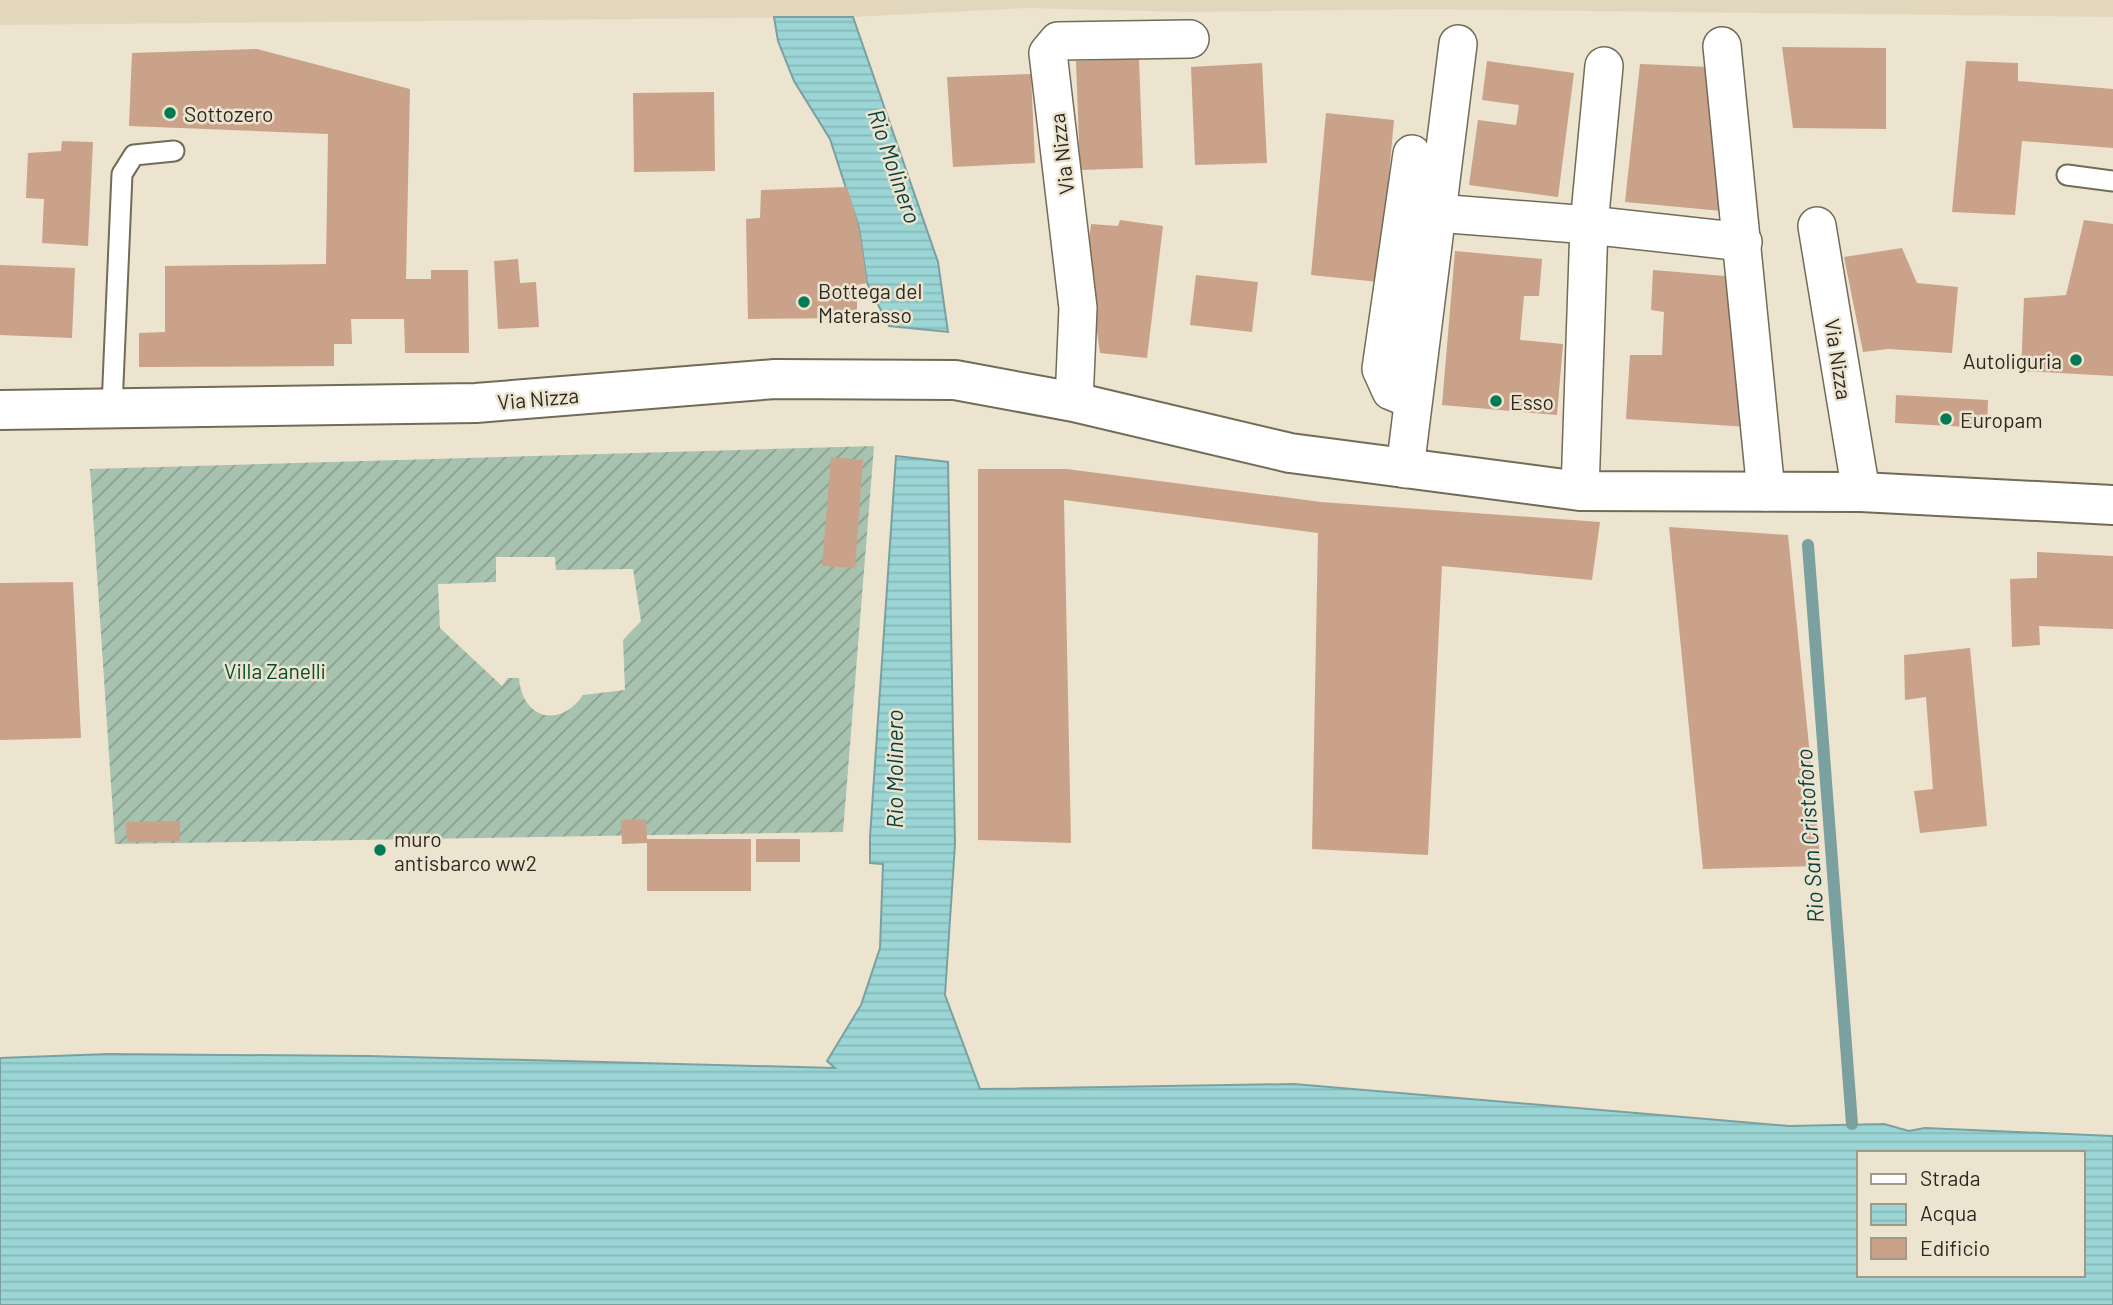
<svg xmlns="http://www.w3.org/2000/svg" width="2113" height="1305" viewBox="0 0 2113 1305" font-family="Barlow,sans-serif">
	<defs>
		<pattern id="garden-furrows" width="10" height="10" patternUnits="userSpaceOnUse" patternTransform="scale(1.75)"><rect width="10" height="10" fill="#a8c2b0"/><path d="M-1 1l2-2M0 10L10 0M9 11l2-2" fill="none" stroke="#899e8f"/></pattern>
		<pattern id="water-rules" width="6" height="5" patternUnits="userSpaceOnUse" patternTransform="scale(1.75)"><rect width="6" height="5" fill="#9bd5d5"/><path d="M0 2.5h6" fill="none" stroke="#86b7b7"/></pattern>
	</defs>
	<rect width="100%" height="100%" fill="#ece4cf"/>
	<path fill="#e2d7bc" d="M0 0H2113V17L1422 9 1188 12 1027 8 853 17 0 25Z"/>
	<path fill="url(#garden-furrows)" fill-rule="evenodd" d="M874 446 843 832 115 844 90 469ZM496 557H555L556 570 633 569 641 621 623 640 625 690 583 695C560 729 522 719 519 678H508L502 686 440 628 438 584 496 582Z"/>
	<g fill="url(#water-rules)" stroke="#7aa19f" stroke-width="2" fill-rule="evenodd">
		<path d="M774 17H853L938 262 948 332 889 326 867 283 859 228 830 139 794 81 778 41Z"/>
		<path d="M896 456 948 462 955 844 945 995 980 1089 1294 1084 1789 1126 1884 1124 1909 1131 1925 1128 2113 1136V1305H0V1058L108 1054 368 1056 835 1068 827 1061 861 1005 880 948 883 864 870 863V837ZM1859 1153H2083V1275H1859Z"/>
	</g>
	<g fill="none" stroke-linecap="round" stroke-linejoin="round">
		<path stroke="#7aa19f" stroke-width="12" d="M1808 545 1852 1124"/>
	</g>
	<g fill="#caa289">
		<path d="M1782 47 1886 48V129L1793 128Z"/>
		<path d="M257 49 410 89 406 279H431V270H468L469 353H405L404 319H351L352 344H334V366L139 367V333L165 332V266L326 264 328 134 129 126 132 53Z"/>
		<path d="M1139 59 1143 168 1080 170 1076 61Z"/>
		<path d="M1487 61 1574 73 1558 197 1469 185 1478 120 1516 125 1519 105 1482 100Z"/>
		<path d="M1966 61 2018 63V81L2113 89V148L2022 141 2015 215 1952 212Z"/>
		<path d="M1262 63 1267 163 1195 165 1191 67Z"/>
		<path d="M1640 64 1710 67 1722 211 1625 202Z"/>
		<path d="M1031 74 1035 163 953 167 947 77Z"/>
		<path d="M714 92 715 171 634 172 633 93Z"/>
		<path d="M1326 113 1394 120 1379 282 1311 275Z"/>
		<path d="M62 141 93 142 88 246 42 243 44 199 26 198 28 153 61 151Z"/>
		<path d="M847 187 859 228 867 283 857 285V318L748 319 746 219 760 218 761 190Z"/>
		<path d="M1120 220 1163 226 1147 358 1100 353 1087 256 1091 224 1118 226Z"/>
		<path d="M2084 220 2113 224V376L2021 371 2024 298 2066 295Z"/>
		<path d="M1902 248 1917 283 1958 287 1952 353 1888 349 1863 352 1844 257Z"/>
		<path d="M1455 251 1542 259 1539 296H1524L1520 340 1563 344 1557 415 1442 405Z"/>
		<path d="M518 259 520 283 536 282 539 327 498 329 494 261Z"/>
		<path d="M0 265 75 268 72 338 0 335Z"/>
		<path d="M1653 270 1737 277 1734 359 1746 361 1748 427 1626 419 1630 355H1662L1664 312 1651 310Z"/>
		<path d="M1196 275 1258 282 1252 332 1190 325Z"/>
		<path d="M1896 395 1988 400 1987 428 1895 423Z"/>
		<path d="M831 457 863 460 855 568 822 566Z"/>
		<path d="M978 469H1067L1321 502 1600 522 1592 580 1442 566 1428 855 1312 849 1318 533 1064 500 1071 843 978 840Z"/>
		<path d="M1669 527 1788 535 1821 866 1703 869Z"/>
		<path d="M2037 552 2113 556V629L2039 626 2040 645 2012 647 2010 579 2037 578Z"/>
		<path d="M73 582 81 738 0 740V583Z"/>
		<path d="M1970 648 1987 826 1920 833 1914 791 1933 789 1926 697 1905 700 1904 655Z"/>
		<path d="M646 819 647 839H751V891H647V843L622 844 621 820Z"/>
		<path d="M180 821V841L127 842 126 822Z"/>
		<rect x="756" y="839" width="44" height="23"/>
	</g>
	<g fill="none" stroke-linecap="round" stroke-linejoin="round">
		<defs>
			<g id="service">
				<path d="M2067 175 2113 181"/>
				<path d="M112 407 122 174 134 155 174 151"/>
			</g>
			<g id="minor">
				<path d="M1722 46 1766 492"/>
				<path d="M1412 154 1381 369 1391 391 1413 400"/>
				<path d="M1436 213 1589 225 1743 242"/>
				<path d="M1817 226 1861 492"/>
				<path d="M1074 402 1078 308 1048 53 1058 41 1190 39"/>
				<path d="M1405 469 1458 44"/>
				<path d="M1580 491 1589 225 1604 66"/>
			</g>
			<path id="primary" d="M0 410 476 403 775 379 955 380 1074 402 1290 453 1580 491 1861 492 2113 505"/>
		</defs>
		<use href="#service" stroke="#726b58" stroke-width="23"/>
		<use href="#minor" stroke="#726b58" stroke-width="40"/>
		<use href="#primary" stroke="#726b58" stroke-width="42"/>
		<use href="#service" stroke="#fff" stroke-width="19"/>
		<use href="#minor" stroke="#fff" stroke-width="37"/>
		<use href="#primary" stroke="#fff" stroke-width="38"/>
	</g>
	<g fill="#027a56" stroke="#ece4cf" stroke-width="2.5">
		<circle cx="170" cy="113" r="7"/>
		<circle cx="804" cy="302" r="7"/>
		<circle cx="2076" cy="360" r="7"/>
		<circle cx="1496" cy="401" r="7"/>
		<circle cx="1946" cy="419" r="7"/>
		<circle cx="380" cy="850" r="7"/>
	</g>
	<g text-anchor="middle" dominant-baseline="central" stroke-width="5" stroke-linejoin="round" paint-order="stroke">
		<g font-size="21" fill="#2c2921" stroke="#ece4cf" text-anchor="start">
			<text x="184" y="113">Sottozero</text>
			<text x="818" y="290">Bottega del<tspan x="818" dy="24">Materasso</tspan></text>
			<text x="2062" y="360" text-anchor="end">Autoliguria</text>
			<text x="1510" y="401">Esso</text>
			<text x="1960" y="419">Europam</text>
			<text x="394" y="838">muro<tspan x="394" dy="24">antisbarco ww2</tspan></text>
		</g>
		<g font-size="21" fill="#2c2921" stroke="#ece4cf">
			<text transform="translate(1061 154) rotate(-97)">Via Nizza</text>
			<text transform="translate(1839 359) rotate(81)">Via Nizza</text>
			<text transform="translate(538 398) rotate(-5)">Via Nizza</text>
		</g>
		<g font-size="21" fill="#024d2b" stroke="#ece4cf">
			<text x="275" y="670">Villa Zanelli</text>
		</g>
		<g font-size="23" font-style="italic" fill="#073f3f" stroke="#ece4cf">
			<text transform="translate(895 166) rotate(71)">Rio Molinero</text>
			<text transform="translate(894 769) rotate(-90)">Rio Molinero</text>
			<text transform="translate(1809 836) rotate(-94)">Rio San Cristoforo</text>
		</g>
	</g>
	<rect x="1857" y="1151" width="228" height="126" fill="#ece4cf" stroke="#9f9989" stroke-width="2"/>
	<rect x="1871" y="1174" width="35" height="10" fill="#ffffff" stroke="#9f9989" stroke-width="2"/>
	<text x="1920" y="1186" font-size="21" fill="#2c2921">Strada</text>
	<rect x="1871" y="1204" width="35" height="21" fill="url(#water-rules)" stroke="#9f9989" stroke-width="2"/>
	<text x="1920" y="1221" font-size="21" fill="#2c2921">Acqua</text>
	<rect x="1871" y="1238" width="35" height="21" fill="#caa289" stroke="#9f9989" stroke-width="2"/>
	<text x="1920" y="1256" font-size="21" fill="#2c2921">Edificio</text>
</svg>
